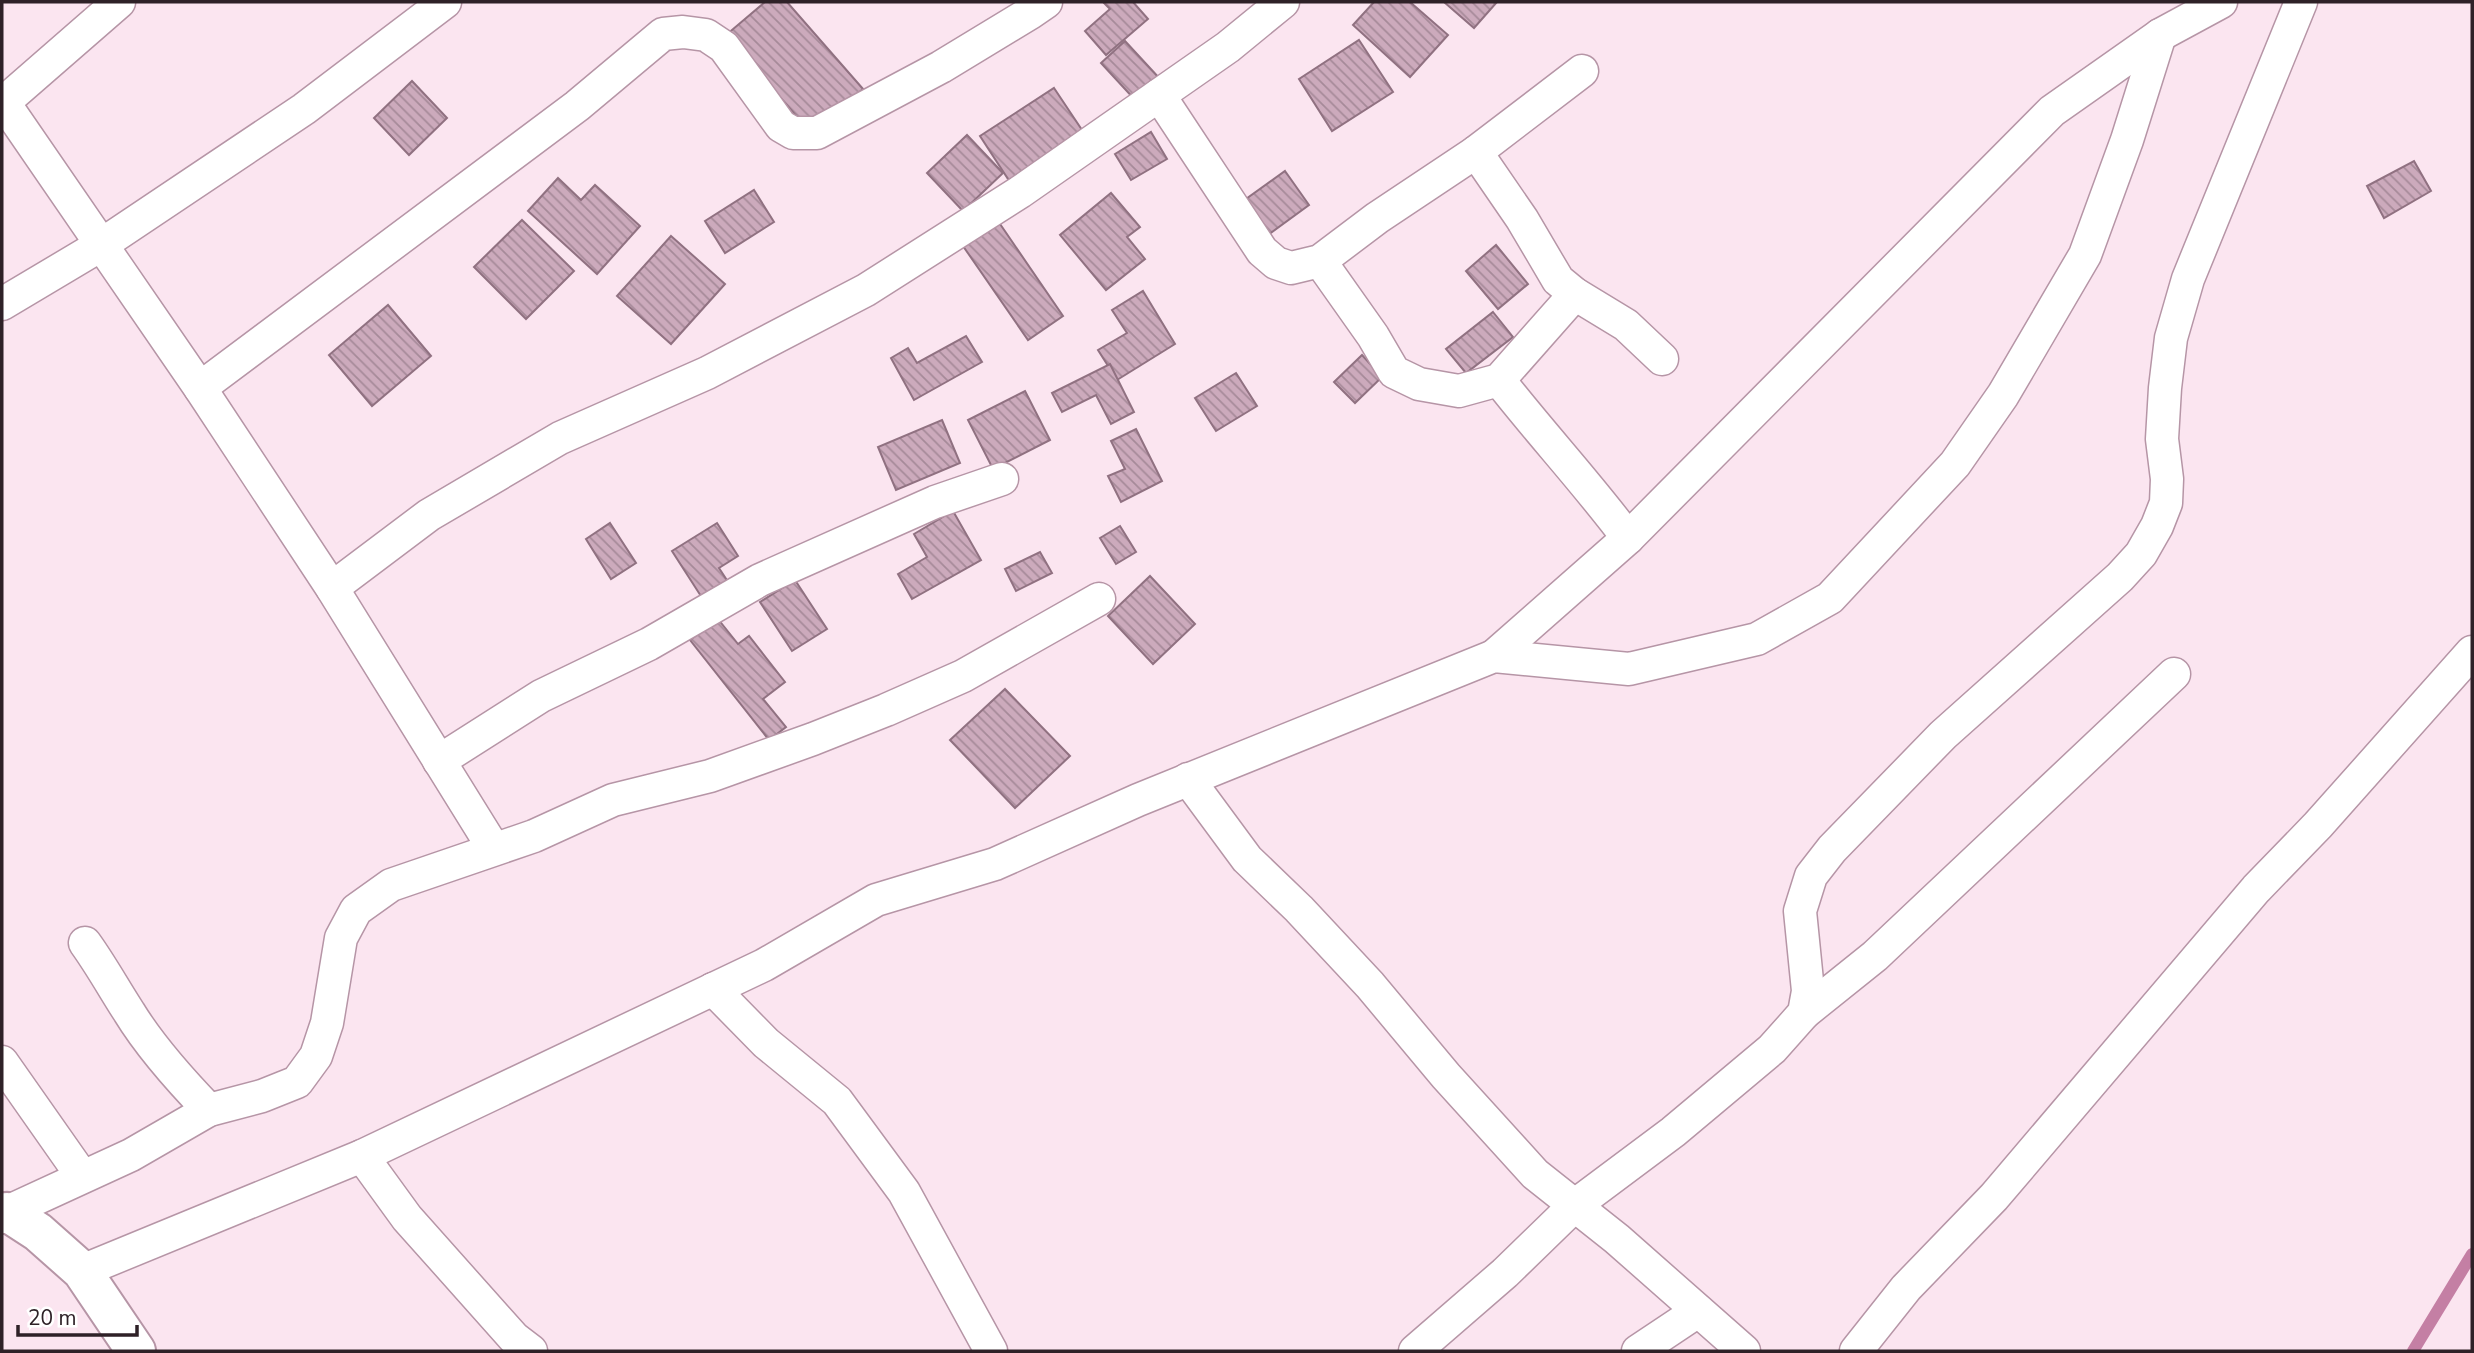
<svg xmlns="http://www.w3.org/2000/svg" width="2474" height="1353" viewBox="0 0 2474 1353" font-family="'Nunito Sans',sans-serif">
	<defs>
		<pattern id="building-back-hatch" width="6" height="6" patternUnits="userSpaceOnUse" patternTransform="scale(1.75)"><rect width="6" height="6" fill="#ccaabc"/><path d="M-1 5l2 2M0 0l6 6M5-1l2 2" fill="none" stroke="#a68a99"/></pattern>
	</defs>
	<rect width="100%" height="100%" fill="#fbe5f0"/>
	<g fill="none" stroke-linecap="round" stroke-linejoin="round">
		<path stroke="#c47fa4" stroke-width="12" d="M2413 1351 2472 1254"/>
	</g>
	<g fill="url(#building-back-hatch)" stroke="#907181" stroke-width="2">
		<path d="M765 2H787L863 89 811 133 726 35Z"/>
		<path d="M1103 2H1133L1148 19 1106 55 1085 31 1110 9Z"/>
		<path d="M1374 2H1410L1448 35 1410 77 1353 25Z"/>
		<path d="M1444 2H1497L1474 28Z"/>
		<path d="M1359 40 1393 92 1332 131 1299 79Z"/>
		<path d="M1125 41 1161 80 1137 102 1101 63Z"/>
		<path d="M412 81 447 118 409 155 374 118Z"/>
		<path d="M1054 88 1084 133 1010 182 980 136Z"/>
		<path d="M1151 132 1167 159 1131 180 1115 154Z"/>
		<path d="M967 135 1003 173 963 211 927 173Z"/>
		<path d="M2414 161 2431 191 2384 218 2367 186Z"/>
		<path d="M1285 171 1309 205 1264 238 1239 204Z"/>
		<path d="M558 178 581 200 595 185 640 226 597 274 528 211Z"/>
		<path d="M754 190 774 222 725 253 705 221Z"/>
		<path d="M1111 193 1140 227 1127 237 1145 259 1106 290 1060 235Z"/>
		<path d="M522 220 574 271 526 319 474 267Z"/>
		<path d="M998 221 1063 316 1028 340 963 246Z"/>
		<path d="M671 236 725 284 671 344 617 296Z"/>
		<path d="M1496 245 1528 284 1498 309 1466 271Z"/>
		<path d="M1143 291 1175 344 1117 380 1098 350 1127 333 1112 310Z"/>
		<path d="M388 305 431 356 372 406 329 355Z"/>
		<path d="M1493 312 1513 337 1466 373 1446 349Z"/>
		<path d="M966 336 982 362 914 400 891 358 908 348 917 363Z"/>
		<path d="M1362 355 1382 377 1355 403 1334 382Z"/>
		<path d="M1110 364 1134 412 1111 424 1096 395 1062 412 1052 393Z"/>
		<path d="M1236 373 1257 406 1216 431 1195 398Z"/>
		<path d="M1025 391 1050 440 993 469 968 420Z"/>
		<path d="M942 420 960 463 896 490 878 447Z"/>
		<path d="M1136 429 1162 481 1121 502 1108 476 1125 469 1111 441Z"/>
		<path d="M953 511 981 560 912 599 898 574 927 557 914 534Z"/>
		<path d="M610 523 636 563 611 579 586 539Z"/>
		<path d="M717 523 738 556 719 568 732 588 706 604 672 551Z"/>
		<path d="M1120 526 1136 552 1116 564 1100 538Z"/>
		<path d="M1040 552 1052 573 1016 591 1005 569Z"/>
		<path d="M1150 576 1195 624 1153 664 1108 616Z"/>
		<path d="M795 580 827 629 792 651 760 602Z"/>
		<path d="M718 619 738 644 749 636 785 682 763 699 786 727 769 740 690 640Z"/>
		<path d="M1005 689 1070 756 1015 808 950 740Z"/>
	</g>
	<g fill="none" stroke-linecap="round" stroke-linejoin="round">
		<defs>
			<g id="street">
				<path d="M1159 95 1262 251 1276 263 1291 268 1320 261 1377 218 1476 152 1582 71"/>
				<path d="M2 100 200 388 332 588 494 849"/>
				<path d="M3 103 119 2"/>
				<path d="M1476 152 1522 219 1558 280 1575 294 1626 325 1662 359"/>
				<path d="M1320 261 1373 336 1394 372 1419 384 1459 391 1499 380 1575 294"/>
				<path d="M2 304 101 245 304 109 445 2"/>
				<path d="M1499 380C1541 434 1587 483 1628 538"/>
				<path d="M200 388 577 106 663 34 683 32 706 35 724 47 781 126 793 133H817L941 67 1030 13 1046 2"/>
				<path d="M332 588 429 515 560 438 707 373 866 290 1020 192 1228 47 1283 2"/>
				<path d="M1494 656 1628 538 2052 111 2160 35 2221 2"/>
				<path d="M439 761 541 696 649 644 760 580 935 502 1002 479"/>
				<path d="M1188 779 1247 859 1299 909 1370 985 1446 1076 1535 1174 1617 1239 1744 1351"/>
				<path d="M85 943C101 965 114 989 129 1012 151 1048 180 1080 209 1110"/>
				<path d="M713 989 766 1043 837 1101 904 1192 991 1351"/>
				<path d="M1804 1013 1875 956 2174 674"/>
				<path d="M2 1062 82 1176"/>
				<path d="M362 1156 407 1218 514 1338 531 1351"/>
				<path d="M7 1212 131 1155 209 1110 262 1096 297 1082 316 1056 327 1023 341 938 356 910 391 885 534 836 613 800 710 776 813 739 886 710 963 676 1099 599"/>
				<path d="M82 1271 362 1156 764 965 876 900 995 864 1138 800 1494 656 1629 669 1757 639 1830 598 1955 464 2003 395 2085 255 2127 140 2160 35"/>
				<path d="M1415 1351 1505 1273 1574 1206 1673 1132 1772 1049 1804 1013 1808 991 1800 911 1811 876 1832 849 1943 735 2120 577 2141 554 2157 526 2166 503 2167 479 2162 439 2165 388 2171 338 2188 279 2301 2"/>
				<path d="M1638 1351 1698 1311"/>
				<path d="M1856 1351 1906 1288 1994 1197 2256 889 2318 825 2472 652"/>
			</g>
			<path id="secondary" d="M2 1214 7 1212 38 1232 82 1271 136 1351"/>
		</defs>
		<use href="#street" stroke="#b695a6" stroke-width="35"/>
		<use href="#secondary" stroke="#b695a6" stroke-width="42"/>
		<use href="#street" stroke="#fff" stroke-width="32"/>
		<use href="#secondary" stroke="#fff" stroke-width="38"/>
	</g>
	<rect width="2474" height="1353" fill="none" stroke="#2e2127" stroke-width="7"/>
	<path d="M18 1325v10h119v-10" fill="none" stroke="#2e2127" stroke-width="3.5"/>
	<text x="28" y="1325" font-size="21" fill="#2e2127" stroke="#ffffff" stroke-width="5" paint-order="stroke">20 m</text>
</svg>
